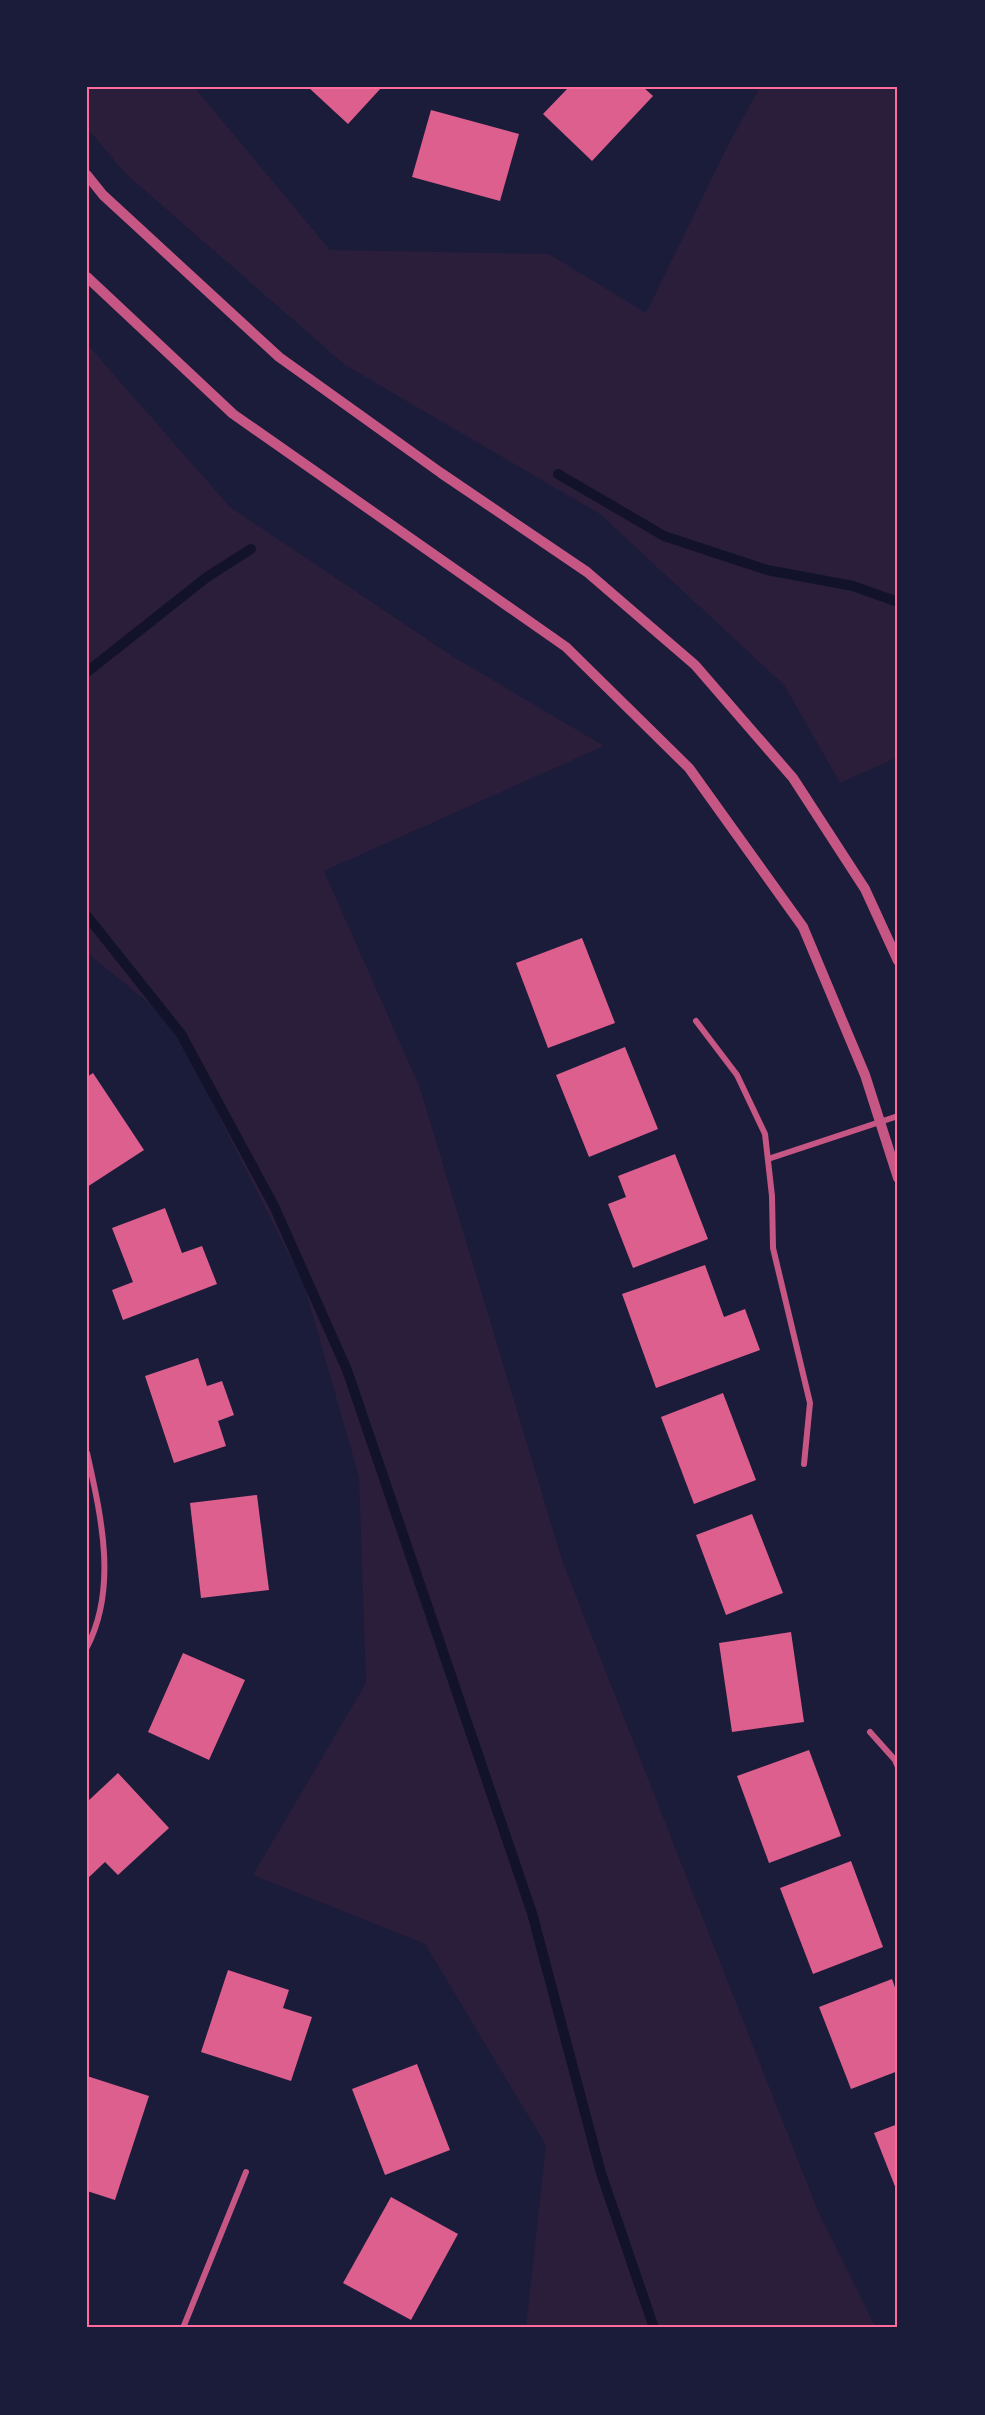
<svg xmlns="http://www.w3.org/2000/svg" width="985" height="2415" viewBox="0 0 985 2415" font-family="Rubik,sans-serif">
	<rect width="100%" height="100%" fill="#1b1b3a"/>
	<g fill="#2a1e3b">
		<path d="M87 87H194L330 250 549 254 646 313 728 145 760 87H898V757L840 783 784 685 600 514 345 365 125 173 87 128Z"/>
		<path d="M87 344 230 507 452 656 604 746 324 871 420 1088 562 1560 818 2211 876 2328H526L546 2145 425 1944 253 1875 366 1683 359 1477 304 1285 171 1021 87 953Z"/>
	</g>
	<g fill="none" stroke-linecap="round" stroke-linejoin="round">
		<g stroke="#12122b" stroke-width="10">
			<path d="M558 474 664 536 767 570 853 586 898 602"/>
			<path d="M87 672 207 577 251 549"/>
			<path d="M87 916 181 1034 274 1206 347 1370 532 1913 601 2173 654 2328"/>
		</g>
	</g>
	<g fill="#dd5f8e">
		<path d="M308 87H382L348 124Z"/>
		<path d="M569 87H643L653 96 592 161 543 114Z"/>
		<path d="M431 110 519 134 500 201 412 177Z"/>
		<path d="M582 938 615 1023 548 1048 516 963Z"/>
		<path d="M625 1047 658 1129 589 1157 556 1075Z"/>
		<path d="M93 1073 144 1150 87 1187V1077Z"/>
		<path d="M675 1154 708 1239 633 1268 608 1204 626 1197 618 1176Z"/>
		<path d="M165 1208 182 1253 202 1246 217 1284 123 1320 112 1290 133 1282 112 1228Z"/>
		<path d="M705 1265 724 1317 745 1309 760 1350 656 1388 622 1294Z"/>
		<path d="M198 1358 207 1386 222 1381 234 1415 218 1421 226 1446 174 1463 145 1376Z"/>
		<path d="M723 1393 756 1480 694 1504 661 1417Z"/>
		<path d="M257 1495 269 1590 201 1598 190 1503Z"/>
		<path d="M752 1514 783 1593 726 1615 696 1535Z"/>
		<path d="M791 1632 804 1722 732 1732 719 1643Z"/>
		<path d="M183 1653 245 1680 209 1760 148 1732Z"/>
		<path d="M809 1750 841 1836 769 1863 737 1776Z"/>
		<path d="M118 1773 169 1828 118 1875 105 1862 87 1879V1802Z"/>
		<path d="M851 1861 883 1947 813 1974 780 1888Z"/>
		<path d="M228 1970 289 1990 283 2008 312 2017 291 2081 201 2052Z"/>
		<path d="M892 1979 898 1996V2071L851 2089 819 2007Z"/>
		<path d="M417 2064 450 2150 385 2175 352 2089Z"/>
		<path d="M87 2076 149 2096 115 2200 87 2191Z"/>
		<path d="M898 2124V2194L874 2133Z"/>
		<path d="M391 2197 458 2234 411 2320 343 2283Z"/>
	</g>
	<g fill="none" stroke-linecap="round" stroke-linejoin="round">
		<g stroke="#c65784" stroke-width="6">
			<path d="M696 1021 737 1075 765 1134 772 1196 773 1248 810 1403 804 1464"/>
			<path d="M768 1159 898 1116"/>
			<path d="M87 1453C101 1516 118 1587 87 1647"/>
			<path d="M870 1732 895 1760 898 1767"/>
			<path d="M183 2328 246 2172"/>
		</g>
		<g stroke="#c65784" stroke-width="10">
			<path d="M87 175 103 195 279 357 441 473 587 572 695 665 793 778 865 889 898 961"/>
			<path d="M87 277 233 414 566 647 689 768 803 927 865 1075 898 1178"/>
		</g>
	</g>
	<rect width="985" height="2415" fill="none" stroke="#1b1b3a" stroke-width="177"/>
	<rect x="88" y="88" width="808" height="2238" fill="none" stroke="#ff6b9d" stroke-width="2"/>
</svg>
